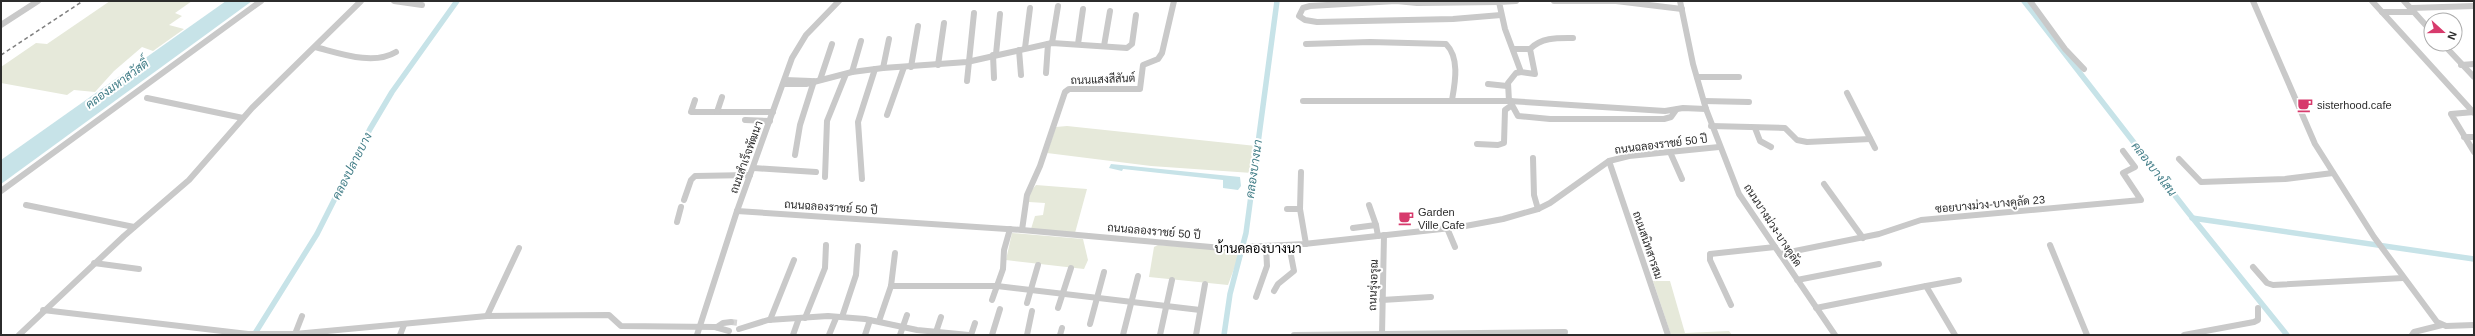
<svg xmlns="http://www.w3.org/2000/svg" width="2475" height="336" viewBox="0 0 2475 336" font-family="Helvetica,Sarabun,sans-serif">
	<rect width="100%" height="100%" fill="#fff"/>
	<g fill="#e6e9da">
		<path d="M110 1H192L175 13 182 16 169 25 184 29 153 51 142 47 114 71 95 92 74 90 67 95 1 83V67L36 43 47 44Z"/>
		<path d="M1067 126 1256 146 1252 173 1151 166 1047 153 1056 127Z"/>
		<path d="M1036 185 1087 189 1075 233 1031 229 1035 216 1043 215 1045 203 1029 202 1030 192Z"/>
		<path d="M1012 233 1083 239 1088 260 1084 269 1006 260Z"/>
		<path d="M1158 245 1237 251 1238 258 1228 285 1149 277 1154 247Z"/>
		<path d="M1653 281H1670L1685 333 1729 331 1732 335H1671Z"/>
	</g>
	<g fill="#c7e3e8">
		<path d="M226 1H252L1 184V160Z"/>
		<path d="M1111 164 1240 177 1241 186 1238 190 1223 188V180L1123 169 1122 171 1109 168Z"/>
	</g>
	<g fill="none" stroke-linecap="round" stroke-linejoin="round">
		<g stroke="#c7e3e8" stroke-width="5.5">
			<path d="M2024 1 2187 211 2287 335"/>
			<path d="M2192 218 2474 259"/>
			<path d="M254 335 317 234 370 129 392 92 457 1"/>
			<path d="M1224 335 1230 294 1246 233 1277 1"/>
		</g>
		<path stroke="#d5d5d5" stroke-width="6" stroke-dasharray="6 3" stroke-linecap="butt" d="M731 322 740 323"/>
		<g stroke="#c9c9c9" stroke-width="6">
			<path d="M394 1 422 5"/>
			<path d="M1516 1 1499 2 1505 29 1521 72 1535 74 1530 49C1542 37 1558 38 1573 38"/>
			<path d="M1554 1H1616L1682 9"/>
			<path d="M1680 1 1693 64 1706 109 1739 194 1835 335"/>
			<path d="M2030 1 2065 49 2084 69"/>
			<path d="M2253 1 2315 144 2374 237 2437 322 2446 326 2474 325"/>
			<path d="M2372 1 2474 113"/>
			<path d="M2404 1 2431 31"/>
			<path d="M1499 2 1417 3 1396 1 1310 6 1303 8 1299 16 1305 20 1317 22 1453 19 1501 15"/>
			<path d="M2411 8 2474 6"/>
			<path d="M2382 12H2414"/>
			<path d="M1 25 38 1"/>
			<path d="M1052 43 1058 6"/>
			<path d="M1078 44 1083 9"/>
			<path d="M1306 44 1370 42 1446 44C1460 58 1455 83 1452 100"/>
			<path d="M2443 44 2474 77"/>
			<path d="M1104 46 1110 11"/>
			<path d="M315 47C339 53 373 66 396 52"/>
			<path d="M1025 48 1030 8"/>
			<path d="M1513 49H1530"/>
			<path d="M1019 50 1021 75"/>
			<path d="M996 54 1000 14"/>
			<path d="M993 55 994 78"/>
			<path d="M938 65 944 23"/>
			<path d="M2461 65 2474 64"/>
			<path d="M911 67 918 26"/>
			<path d="M883 68 889 39"/>
			<path d="M852 72 861 41"/>
			<path d="M1046 73 1048 44"/>
			<path d="M1697 77H1739"/>
			<path d="M785 80 811 81"/>
			<path d="M820 80 832 44"/>
			<path d="M967 81 974 13"/>
			<path d="M784 84H806L852 72 883 68 967 62 1052 43 1127 48 1132 44 1136 15"/>
			<path d="M1488 84 1507 86"/>
			<path d="M1847 93 1875 148"/>
			<path d="M147 98 243 118"/>
			<path d="M695 100 691 112H773"/>
			<path d="M1303 101H1509L1665 111 1683 108 1706 109"/>
			<path d="M1509 101 1508 83 1516 73 1521 72"/>
			<path d="M1704 101 1749 102"/>
			<path d="M1512 105 1518 116 1550 119H1664L1671 117 1676 110"/>
			<path d="M717 112 722 97"/>
			<path d="M2474 112 2451 114 2474 152"/>
			<path d="M887 115 904 67"/>
			<path d="M745 120 770 121"/>
			<path d="M1711 126 1785 128 1797 140 1807 142 1870 139"/>
			<path d="M1755 128 1760 141 1771 147"/>
			<path d="M2464 137H2474"/>
			<path d="M1477 144 1498 145 1504 143 1505 110 1512 105 1511 101"/>
			<path d="M1670 152 1682 179"/>
			<path d="M795 155 800 125 814 81"/>
			<path d="M1533 158 1534 195 1538 209"/>
			<path d="M2179 159 2201 182 2285 179 2333 173"/>
			<path d="M1609 161 1668 335"/>
			<path d="M754 168 816 172"/>
			<path d="M1301 172 1300 209 1306 244"/>
			<path d="M825 177 827 121 846 74"/>
			<path d="M862 179 858 122 875 69"/>
			<path d="M1824 184 1863 238"/>
			<path d="M1 191 261 1"/>
			<path d="M684 200 691 180 695 176 750 175"/>
			<path d="M26 205 134 227"/>
			<path d="M1369 205 1376 225"/>
			<path d="M1287 209H1300"/>
			<path d="M737 211 1022 230 1222 248 1304 244 1460 227 1503 219 1538 209 1550 203 1609 161 1629 156 1719 147"/>
			<path d="M677 222 681 207"/>
			<path d="M1353 228 1376 225 1378 236"/>
			<path d="M1447 228 1455 247"/>
			<path d="M1022 230 1027 195 1040 166 1065 92 1069 89H1140L1143 65 1158 59 1162 53 1174 1"/>
			<path d="M2050 245 2087 335"/>
			<path d="M1780 254 1879 234 1921 220 2141 200 2123 173 2135 167 2123 151"/>
			<path d="M94 263 139 269"/>
			<path d="M2253 267 2267 283 2273 285 2403 278"/>
			<path d="M1797 280 1879 264"/>
			<path d="M891 286H997L1200 310"/>
			<path d="M1926 286 1959 280"/>
			<path d="M1274 291 1278 284 1294 271 1289 245"/>
			<path d="M1256 297 1267 266 1266 246"/>
			<path d="M992 300 1003 269 1004 250 1010 229"/>
			<path d="M1382 300 1431 297"/>
			<path d="M1027 303 1038 265"/>
			<path d="M1731 305 1710 260V254L1775 247"/>
			<path d="M1058 308 1071 268"/>
			<path d="M1816 308 1926 286 1955 335"/>
			<path d="M43 310 248 334H295L487 316 609 315 621 326 715 327 729 331"/>
			<path d="M487 316 519 248"/>
			<path d="M842 317 856 275 858 246"/>
			<path d="M805 318 825 268 826 245"/>
			<path d="M770 320 794 260"/>
			<path d="M879 321 891 286 895 253"/>
			<path d="M1090 324 1104 272"/>
			<path d="M717 327 723 323 731 322"/>
			<path d="M739 329 768 320 828 316 865 319 917 330 969 335"/>
			<path d="M295 334 302 316"/>
			<path d="M19 335 124 236 189 180 252 108 361 1"/>
			<path d="M400 335 404 325"/>
			<path d="M697 335 737 211 792 58 806 35 839 1"/>
			<path d="M793 335 799 318"/>
			<path d="M829 335 836 318"/>
			<path d="M865 335 870 320"/>
			<path d="M900 335 907 315"/>
			<path d="M935 335 941 317"/>
			<path d="M971 335 975 323"/>
			<path d="M992 335 1000 309"/>
			<path d="M1027 335 1032 311"/>
			<path d="M1060 335 1062 328"/>
			<path d="M1123 335 1138 276"/>
			<path d="M1160 335 1172 280"/>
			<path d="M1196 335 1205 284"/>
			<path d="M1294 335 1565 332"/>
			<path d="M1382 335 1384 235"/>
			<path d="M2184 335 2254 322 2258 320V308"/>
			<path d="M2412 335 2414 332 2442 325"/>
		</g>
		<path stroke="#818181" stroke-width="1.5" stroke-dasharray="4 3" stroke-linecap="butt" d="M1 55 83 1"/>
	</g>
	<defs>
		<symbol id="cafe-bare" viewBox="-9 -9 18 18"><path d="M-5.5-4.5H6V0H3Q3 3.5 0 3.5H-2.5Q-5.5 3.5-5.5 0ZM3-3.2v2h1.7v-2ZM-6 4.5H4V6H-6Z" fill="#d73a6c" stroke="#fff" stroke-width="2.5" paint-order="stroke"/></symbol>
	</defs>
	<g fill-rule="evenodd">
		<use href="#cafe-bare" x="2294" y="94" width="22" height="22"/>
		<use href="#cafe-bare" x="1395" y="207" width="22" height="22"/>
	</g>
	<g text-anchor="middle" dominant-baseline="central" stroke-width="4" stroke-linejoin="round" paint-order="stroke">
		<g font-size="11" fill="#2c2c2c" stroke="#fff">
			<text transform="translate(1103 79) rotate(-2)">ถนนแสงสีสันต์</text>
			<text transform="translate(1661 144) rotate(-7)">ถนนฉลองราชย์ 50 ปี</text>
			<text transform="translate(746 157) rotate(-70)">ถนนสำเร็จพัฒนา</text>
			<text transform="translate(1990 204) rotate(-5)">ซอยบางม่วง-บางคูลัด 23</text>
			<text transform="translate(831 207) rotate(4)">ถนนฉลองราชย์ 50 ปี</text>
			<text transform="translate(1773 225) rotate(57)">ถนนบางม่วง-บางคูลัด</text>
			<text transform="translate(1154 231) rotate(5)">ถนนฉลองราชย์ 50 ปี</text>
			<text transform="translate(1648 245) rotate(71)">ถนนสนิทสารสม</text>
			<text transform="translate(1373 285) rotate(-88)">ถนนรุ่งอรุณ</text>
		</g>
		<g font-size="11" fill="#2c2c2c" stroke="#fff" text-anchor="start">
			<text x="2317" y="105">sisterhood.cafe</text>
			<text x="1418" y="212">Garden<tspan x="1418" dy="13">Ville Cafe</tspan></text>
		</g>
		<g font-size="12" font-style="italic" fill="#417d87" stroke="#fff">
			<text transform="translate(117 84) rotate(-36)">คลองมหาสวัสดิ์</text>
			<text transform="translate(352 166) rotate(-63)">คลองปลายบาง</text>
			<text transform="translate(1254 169) rotate(-82)">คลองบางนา</text>
			<text transform="translate(2154 169) rotate(52)">คลองบางโสน</text>
		</g>
		<g font-size="13" fill="#000" stroke="#fff">
			<text x="1258" y="248">บ้านคลองบางนา</text>
		</g>
	</g>
	<rect width="2475" height="336" fill="none" stroke="#2c2c2c" stroke-width="4"/>
	<g transform="translate(2443 32) rotate(111)"><circle r="19" fill="#ffffff" stroke="#ababab"/>
	<path d="M0-3L7 15L0 10L-7 15Z" fill="#d73a6c"/>
	<text y="-6" font-size="11" font-weight="bold" text-anchor="middle" fill="#2c2c2c">N</text>
	</g>
</svg>
